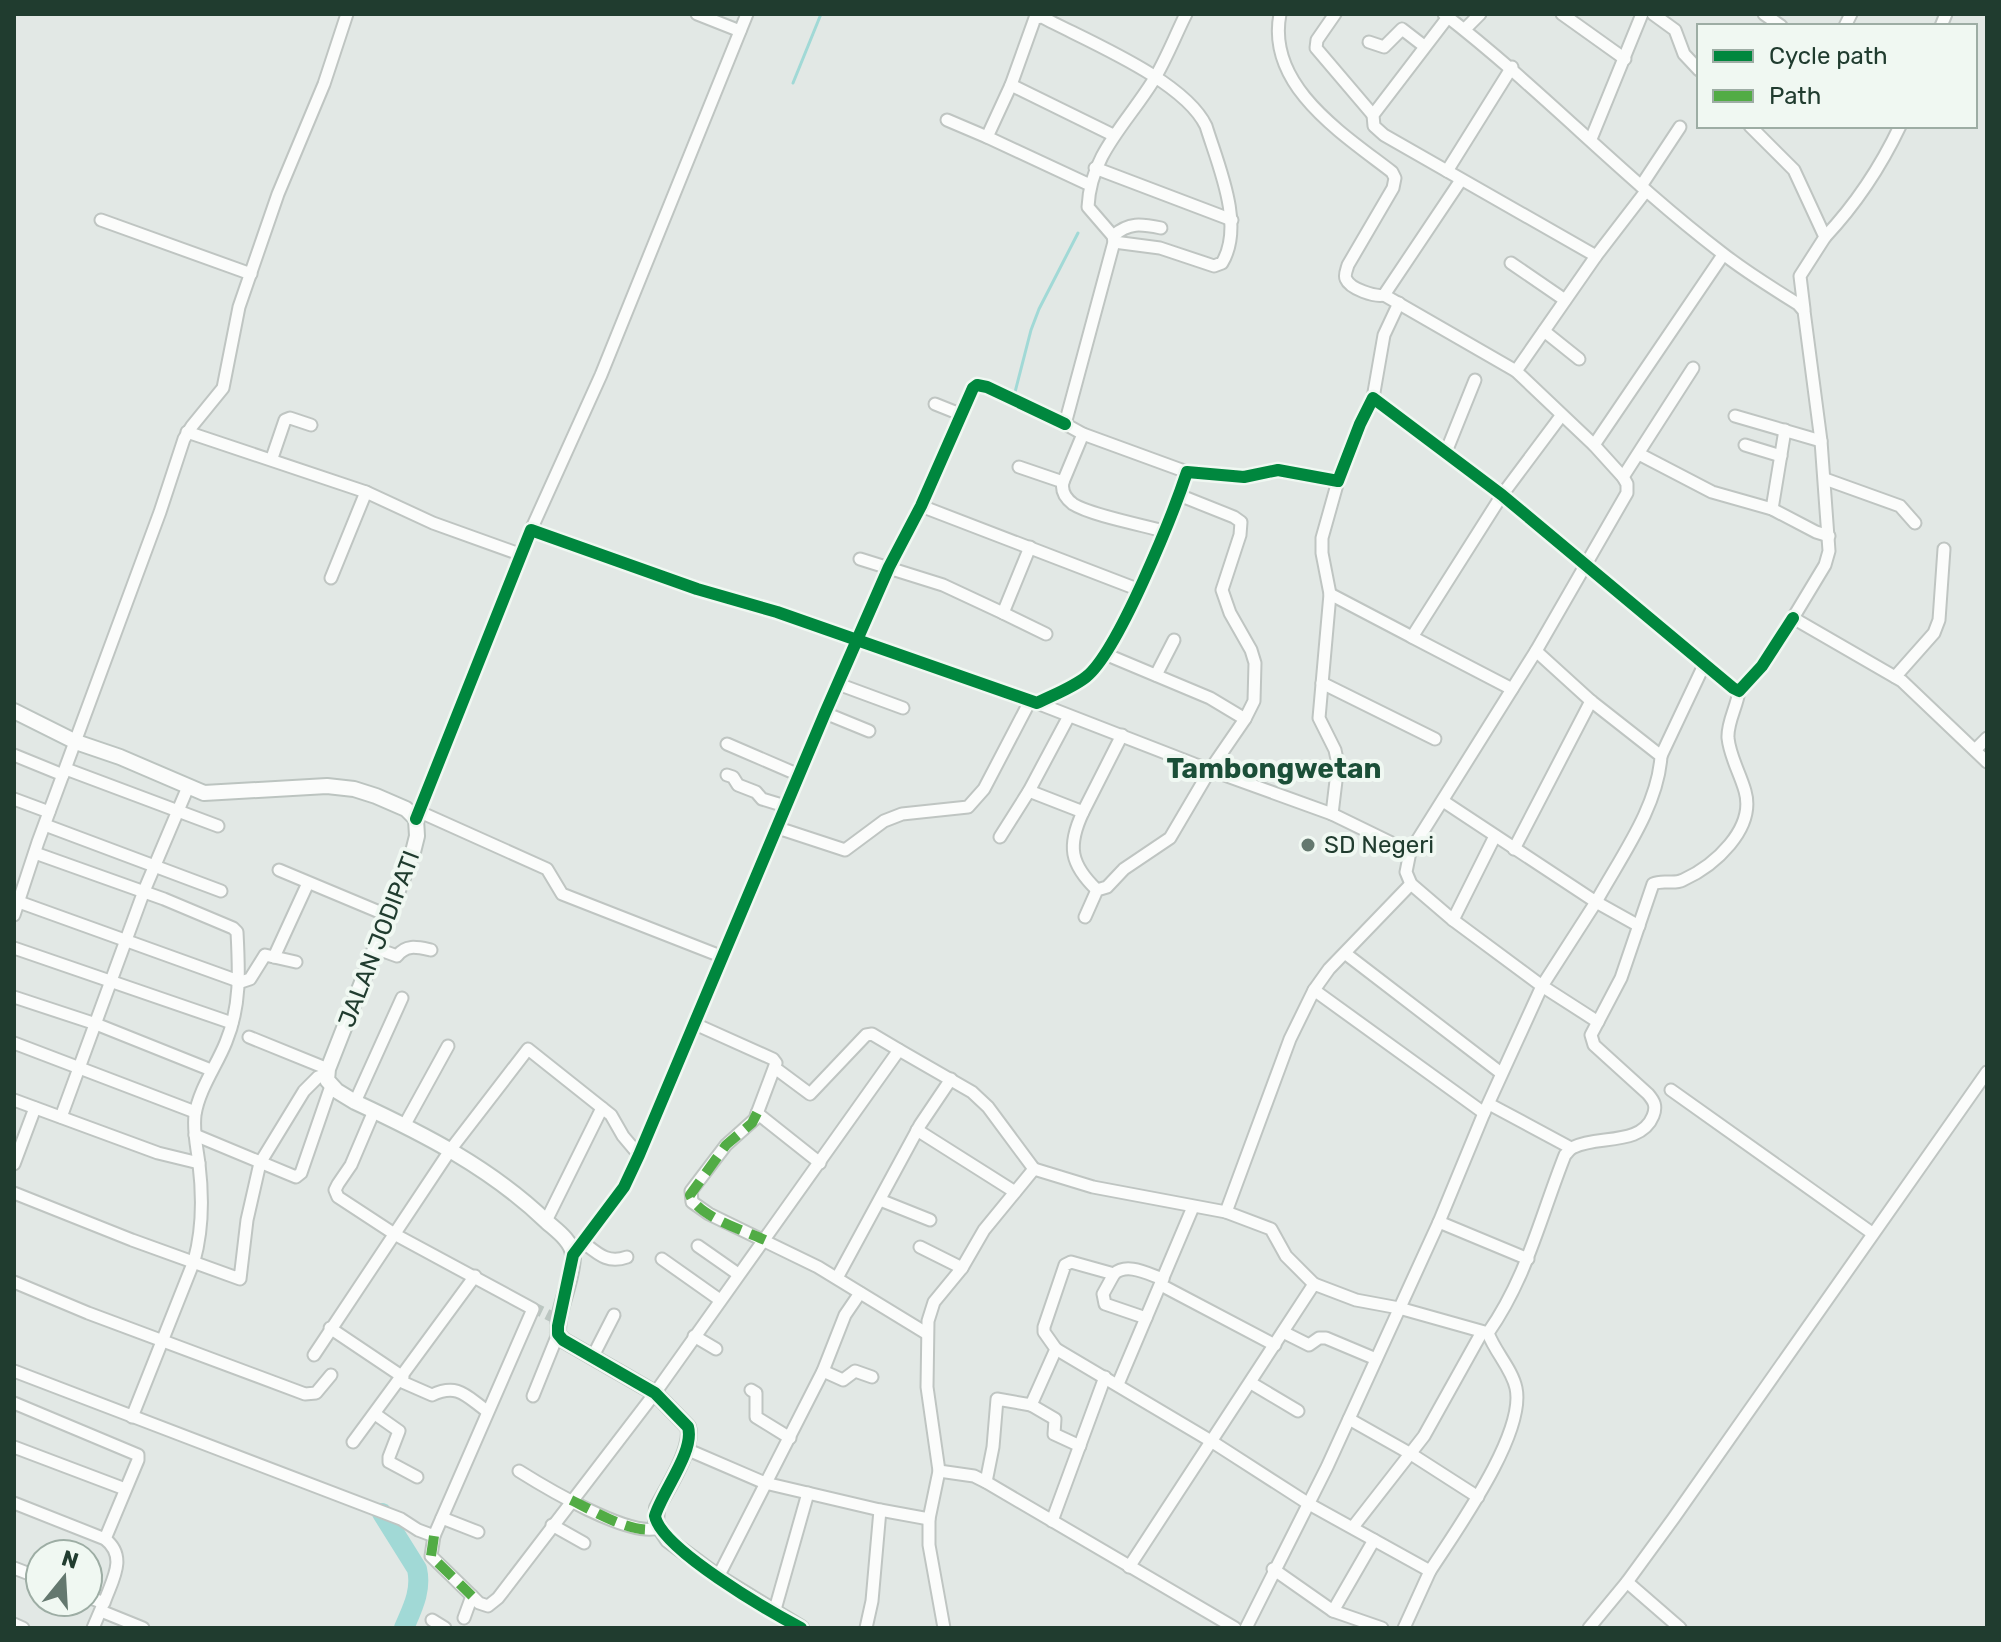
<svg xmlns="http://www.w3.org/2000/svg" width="2001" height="1642" viewBox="0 0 2001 1642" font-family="Rubik,sans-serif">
	<rect width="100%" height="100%" fill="#e2e8e5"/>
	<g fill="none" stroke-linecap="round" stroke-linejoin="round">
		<g stroke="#a1d9d6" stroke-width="3">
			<path d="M793 83 821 14"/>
			<path d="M1014 396 1031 330 1039 309 1078 233"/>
		</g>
		<path stroke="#a1d9d6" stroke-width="20" d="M382 1513 417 1569C422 1591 412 1609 404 1628"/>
		<path stroke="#bbc6c1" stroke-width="11" stroke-dasharray="11 5.5" stroke-linecap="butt" d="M532 1307 559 1320"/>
		<defs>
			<g id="street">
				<path d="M697 14 740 31"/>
				<path d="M1186 14C1175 36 1166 60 1153 81 1127 123 1090 155 1088 207L1113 236 1114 242 1065 424 1083 434 1187 472"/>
				<path d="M1280 14C1266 86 1343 134 1392 172L1395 178 1393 188 1348 265C1347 269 1344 275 1346 279 1350 289 1375 297 1384 295"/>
				<path d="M1335 14 1317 40 1316 48 1373 115"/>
				<path d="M1444 14C1541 89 1625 179 1722 253 1746 272 1772 288 1798 304L1804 311 1821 441 1829 551 1825 565 1793 618 1902 681 1987 762"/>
				<path d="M1562 14 1625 59"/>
				<path d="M1653 14 1675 30 1684 54 1699 70"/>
				<path d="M1764 14 1781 26"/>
				<path d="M1448 17 1373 115 1374 126 1384 135 1596 256"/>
				<path d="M1845 26 1851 14"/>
				<path d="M1941 26 1946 14"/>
				<path d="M1465 29 1480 14"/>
				<path d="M1369 42 1384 47 1402 29 1424 46"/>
				<path d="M1011 85 987 137 1090 185"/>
				<path d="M947 120 987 137"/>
				<path d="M1750 126 1794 170 1825 237 1800 276 1804 309"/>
				<path d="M1113 135 1011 85 1035 18 1042 17C1087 41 1184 80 1206 126 1218 165 1245 225 1222 263L1214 266 1160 248 1114 242"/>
				<path d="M1591 139 1642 14"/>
				<path d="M1095 168 1232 220"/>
				<path d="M1447 171 1512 67"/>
				<path d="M1461 180 1384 295 1516 371"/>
				<path d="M1641 186 1680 127"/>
				<path d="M101 220 251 274"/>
				<path d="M1113 236C1129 222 1141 224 1161 228"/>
				<path d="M1825 237C1857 203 1880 168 1900 126"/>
				<path d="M1511 263 1565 300"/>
				<path d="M1544 331 1579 359"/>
				<path d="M1373 398 1384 335 1399 303"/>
				<path d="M935 404 960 414"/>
				<path d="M1735 416 1821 441"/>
				<path d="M187 432 366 492 433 523 522 555"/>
				<path d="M1083 434 1063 482C1061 491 1065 498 1073 504 1090 515 1142 525 1164 531"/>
				<path d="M1594 445 1723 255"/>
				<path d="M1745 445 1781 456"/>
				<path d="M1446 452 1475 380"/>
				<path d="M1639 454 1712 492 1772 509 1816 532 1829 536"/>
				<path d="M272 458 285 420 290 418 311 425"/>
				<path d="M1019 467 1063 482"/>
				<path d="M1623 477 1693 368"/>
				<path d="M1825 479 1900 506 1915 523"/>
				<path d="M921 506 1137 589"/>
				<path d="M1772 509 1785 430"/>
				<path d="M531 530 601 375 747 14"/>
				<path d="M860 559 943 585 1003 613 1030 547"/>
				<path d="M331 578 366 492"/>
				<path d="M1330 594 1412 637"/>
				<path d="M1003 613 1046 634"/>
				<path d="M1105 654 1210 698 1245 719"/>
				<path d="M1156 675 1174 640"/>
				<path d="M1895 677 1934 633 1939 620 1944 549"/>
				<path d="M1322 683 1435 739"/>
				<path d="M838 684 903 708"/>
				<path d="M1512 689 1412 637 1502 495 1561 416"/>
				<path d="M1037 703 1194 764 1332 814 1410 852 1536 651 1627 493V484L1623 477 1594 445 1516 371 1596 256 1646 191"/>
				<path d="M825 713 869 731"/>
				<path d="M727 744 799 775"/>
				<path d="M1975 750 1987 738"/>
				<path d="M14 755 63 775"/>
				<path d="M1661 756 1704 665"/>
				<path d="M66 769 218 826"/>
				<path d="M727 775 733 777 738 785 756 792 762 799 785 806"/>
				<path d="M1029 791 1083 812 1122 735"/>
				<path d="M14 799 49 812"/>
				<path d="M1443 801 1596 902C1620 858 1658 807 1661 756L1591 701 1536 651"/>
				<path d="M420 812 547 869 562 894 723 957"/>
				<path d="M1083 812C1067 846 1070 864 1097 890"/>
				<path d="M1332 814 1338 764 1335 750 1319 718 1330 594 1322 553V538L1338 481"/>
				<path d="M416 819 531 530 697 589 777 612 1037 703C1053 695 1072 688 1086 677 1118 652 1173 514 1187 472L1244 477 1278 470 1338 481 1360 424 1373 398 1502 495 1733 688 1739 691 1762 666 1793 618"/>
				<path d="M45 825 221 891"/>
				<path d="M778 828 845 850 884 821 902 814 968 807 984 789 1030 701"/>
				<path d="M1000 837 1029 791 1069 716"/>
				<path d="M1514 849 1591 701"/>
				<path d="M35 853 164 899 233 928 237 932C239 970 241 1006 226 1042 217 1065 199 1089 195 1115 193 1132 197 1147 199 1164 203 1197 203 1229 194 1261L132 1417"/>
				<path d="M279 870 389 916"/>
				<path d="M19 902 241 982 250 979 265 955 296 962"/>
				<path d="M14 915 38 842 160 512 184 439 192 426 223 388 239 307 278 194 324 84 347 14"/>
				<path d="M1085 917 1097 890 1107 887 1124 869 1170 838 1210 770 1245 719 1254 701 1255 663 1251 650 1230 613 1222 590 1240 535 1241 522 1234 517 1179 495"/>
				<path d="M1453 920 1495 836"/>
				<path d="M14 948 232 1023"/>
				<path d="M375 948 397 956C406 944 417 947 431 950"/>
				<path d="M1346 954 1501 1073"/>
				<path d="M274 957 308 883"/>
				<path d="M1314 990 1329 969 1411 884"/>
				<path d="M14 997 96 1024 211 1070"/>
				<path d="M1598 1022 1542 986 1596 902 1639 926"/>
				<path d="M695 1024 773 1059 776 1063 755 1119 726 1145 691 1191 692 1202 709 1214 818 1267 926 1333"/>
				<path d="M249 1037 328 1069"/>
				<path d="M14 1043 195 1112"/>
				<path d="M775 1068 810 1094 866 1035 872 1034 899 1050"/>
				<path d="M1671 1090 1872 1233"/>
				<path d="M14 1100 158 1153 199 1163"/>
				<path d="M355 1102 402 998"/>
				<path d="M1489 1104 1571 1148"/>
				<path d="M757 1113 820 1163"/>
				<path d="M61 1117 144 891 188 787"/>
				<path d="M404 1126 448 1046"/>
				<path d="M917 1130 1015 1192"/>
				<path d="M195 1135 296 1177 301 1173 331 1086"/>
				<path d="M14 1164 35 1108"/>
				<path d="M1034 1169 1093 1187 1226 1212 1290 1039 1314 990 1484 1113"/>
				<path d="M14 1193 132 1240 240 1279 247 1220 260 1163 304 1091 318 1077 327 1074"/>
				<path d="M880 1200 930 1220"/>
				<path d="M1226 1212 1271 1229 1286 1256 1314 1284"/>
				<path d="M546 1221 602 1108"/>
				<path d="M1439 1222 1528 1259"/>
				<path d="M584 1243C598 1254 608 1264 627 1257"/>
				<path d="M698 1246 738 1274"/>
				<path d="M920 1247 962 1268"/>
				<path d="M573 1255 624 1187 639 1155 825 713 889 567 921 506 973 388 977 385 987 387 1065 424"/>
				<path d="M662 1259 720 1300"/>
				<path d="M1114 1274 1103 1294 1105 1304 1146 1318"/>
				<path d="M837 1278 920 1125 951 1079"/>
				<path d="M14 1282 88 1313 305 1394 316 1393 331 1375"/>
				<path d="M1161 1285 1275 1345"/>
				<path d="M330 1328 403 1377"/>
				<path d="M1283 1332 1309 1345 1319 1338H1326L1376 1359"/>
				<path d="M694 1336 716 1349"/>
				<path d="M1056 1349 1211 1441 1309 1504 1430 1571C1455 1532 1526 1434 1516 1388 1512 1369 1495 1352 1488 1333 1527 1277 1540 1218 1565 1155 1569 1151 1569 1149 1574 1147 1598 1135 1641 1146 1653 1116 1657 1106 1654 1101 1648 1094L1594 1045 1591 1035 1621 978 1653 884C1663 879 1673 885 1683 880 1714 866 1756 829 1745 791 1740 773 1730 757 1728 738 1727 722 1737 707 1739 691"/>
				<path d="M314 1355 451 1149 528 1049 611 1115 623 1136 639 1155"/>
				<path d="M592 1358 614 1315"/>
				<path d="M14 1371 401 1519 418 1530 434 1536 533 1309 396 1235 338 1197 335 1190 338 1184 351 1165 374 1111"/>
				<path d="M823 1371 843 1380 855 1371 872 1377"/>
				<path d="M400 1381 432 1395C458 1383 466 1396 487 1411"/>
				<path d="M1251 1383 1298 1411"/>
				<path d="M1118 1384 1193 1207"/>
				<path d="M751 1390 756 1393V1417L790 1438"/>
				<path d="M533 1396 558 1334"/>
				<path d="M14 1403 138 1455V1460L105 1539"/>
				<path d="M1031 1405 1055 1419 1054 1434 1080 1446"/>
				<path d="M375 1414 399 1431 389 1457V1462L417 1477"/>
				<path d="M1349 1419 1411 1454 1478 1497"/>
				<path d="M353 1442 475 1276"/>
				<path d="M14 1447 125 1489"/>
				<path d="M686 1449 765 1483 880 1510 929 1519"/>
				<path d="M519 1471C546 1488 630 1538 658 1528"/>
				<path d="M939 1471 974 1476 986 1482 1235 1628"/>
				<path d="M986 1482 993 1447 997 1399 1031 1405 1056 1349 1044 1332V1327L1065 1265 1071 1262 1114 1274C1127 1262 1148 1274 1163 1279"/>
				<path d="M14 1503 105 1539C128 1557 112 1580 104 1603L88 1597"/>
				<path d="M442 1518 478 1532"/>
				<path d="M1052 1521 1105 1377"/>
				<path d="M552 1525 584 1543"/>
				<path d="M1353 1527 1424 1436 1482 1332"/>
				<path d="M434 1536 431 1556 472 1596"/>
				<path d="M1129 1567 1314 1284 1356 1300 1399 1308 1488 1333"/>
				<path d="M14 1568 40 1578"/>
				<path d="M1273 1569 1333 1611 1382 1628"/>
				<path d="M718 1577 823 1371 845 1315 860 1293"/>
				<path d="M1627 1582 1680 1628"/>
				<path d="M101 1611 143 1628"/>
				<path d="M1333 1611 1374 1540"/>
				<path d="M774 1613 808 1493"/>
				<path d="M464 1618 472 1596 479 1603 488 1606 498 1598 655 1393 899 1050 972 1092 988 1107 1034 1169 984 1230 962 1268 934 1302 928 1321 927 1387 939 1471 929 1519V1545L944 1628"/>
				<path d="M432 1620 445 1628"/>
				<path d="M14 1624 23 1628"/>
				<path d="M93 1628 102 1607"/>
				<path d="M866 1628 872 1601 880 1510"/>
				<path d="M1246 1628 1327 1467 1439 1222 1484 1113 1542 986 1453 920 1411 884 1406 872 1410 852"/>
				<path d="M1404 1628 1430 1571"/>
				<path d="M1589 1628 1627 1582 1673 1519 1987 1072"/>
			</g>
			<path id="secondary" d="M14 711 76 742 120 757 204 793 327 786 354 789 376 796 406 809 416 819 417 836 413 852 328 1069 327 1080 337 1091 355 1102C424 1134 491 1168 547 1222 556 1230 572 1241 573 1255 573 1282 557 1307 558 1334L563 1340 655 1393 688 1427C694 1447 667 1489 657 1508L656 1522 668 1540 718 1577 801 1628"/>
		</defs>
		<use href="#street" stroke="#bfc5c2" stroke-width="15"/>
		<use href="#secondary" stroke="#bcc4c0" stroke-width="18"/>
		<use href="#street" stroke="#fbfcfb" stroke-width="11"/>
		<use href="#secondary" stroke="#fbfcfb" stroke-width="14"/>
		<g stroke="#52ac45" stroke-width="10" stroke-dasharray="20 10" stroke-linecap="butt">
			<path d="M757 1113 752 1123 726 1145 690 1195C697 1216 745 1231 765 1240"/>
			<path d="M571 1500C594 1511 634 1536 658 1528"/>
			<path d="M434 1536 431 1556 472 1596"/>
		</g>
		<defs>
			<g id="cycleway">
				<path d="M416 819 531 530 697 589 777 612 1037 703C1053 695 1072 688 1086 677 1118 652 1173 514 1187 472L1244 477 1278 470 1338 481 1360 424 1373 398 1502 495 1733 688 1739 691 1762 666 1793 618"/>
				<path d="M801 1628C769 1611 661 1549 655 1516 662 1492 695 1451 688 1427L655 1393 563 1340 558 1334V1326L573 1255 624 1187 639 1155 825 713 889 567 921 506 973 388 977 385 987 387 1065 424"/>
			</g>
		</defs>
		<use href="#cycleway" stroke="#f0f8f2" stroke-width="17"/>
		<use href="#cycleway" stroke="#00873e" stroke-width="12"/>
	</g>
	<circle fill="#64786f" stroke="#f0f8f2" stroke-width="3" cx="1308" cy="845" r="8"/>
	<g text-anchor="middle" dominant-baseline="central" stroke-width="8" stroke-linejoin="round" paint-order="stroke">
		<g font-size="24" fill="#203c2f" stroke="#f0f8f2" text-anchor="start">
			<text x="1324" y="845">SD Negeri</text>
		</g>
		<g font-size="24" fill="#203c2f" stroke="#f0f8f2">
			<text transform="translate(379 939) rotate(-69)">JALAN JODIPATI</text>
		</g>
		<g font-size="28" font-weight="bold" fill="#1b4f38" stroke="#f0f8f2">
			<text x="1274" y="768">Tambongwetan</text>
		</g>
	</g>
	<rect width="2001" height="1642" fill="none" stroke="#203c2f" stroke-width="32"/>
	<rect x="1697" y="24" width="280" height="104" fill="#f0f8f2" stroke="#9dada4" stroke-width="2"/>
	<rect x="1713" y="50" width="40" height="12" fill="#00873e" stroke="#9dada4" stroke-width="2"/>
	<text x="1769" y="64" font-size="24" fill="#203c2f">Cycle path</text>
	<rect x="1713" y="90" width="40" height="12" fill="#52ac45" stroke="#9dada4" stroke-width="2"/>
	<text x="1769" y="104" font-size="24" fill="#203c2f">Path</text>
	<g transform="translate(64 1578) rotate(18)"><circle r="38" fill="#f0f8f2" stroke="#9dada4" stroke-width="2"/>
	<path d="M0-6L14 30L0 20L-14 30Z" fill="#64786f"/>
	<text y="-12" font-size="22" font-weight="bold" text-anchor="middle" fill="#203c2f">N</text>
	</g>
</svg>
